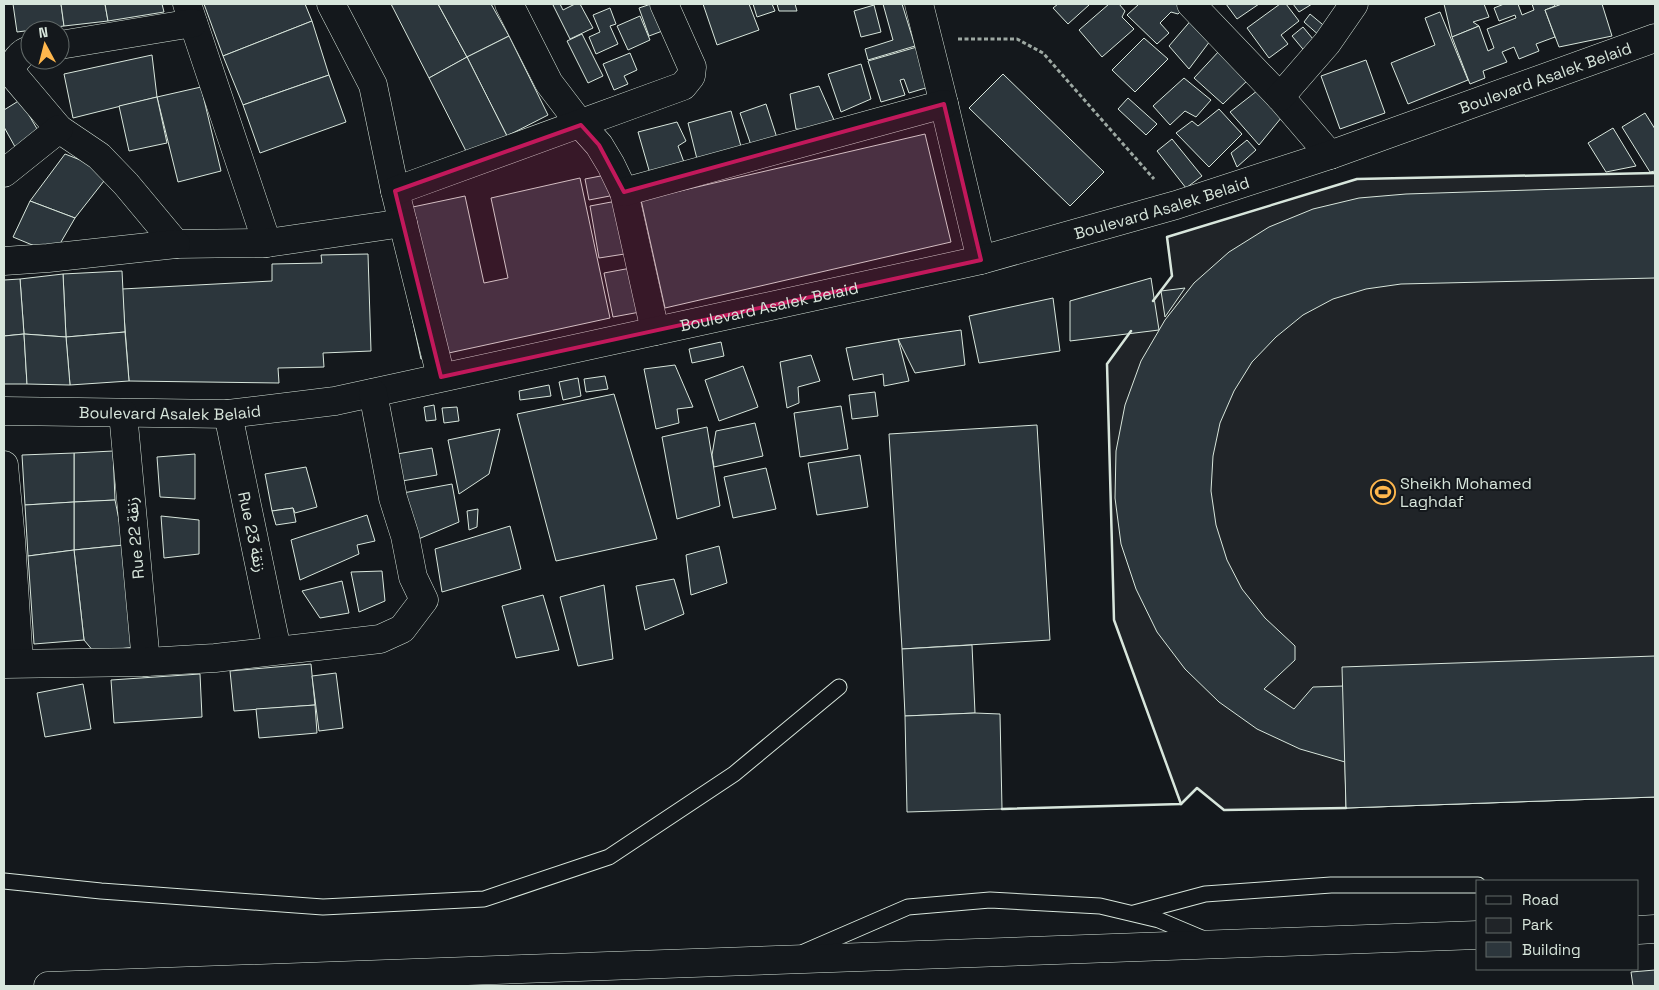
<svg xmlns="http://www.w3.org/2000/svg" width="1659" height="990" viewBox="0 0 1659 990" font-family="'Space Grotesk','Noto Sans Arabic',sans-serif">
	<rect width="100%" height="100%" fill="#14181c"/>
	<path fill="#202428" stroke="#939e99" d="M1655 173V797L1346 808 1224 810 1197 788 1181 804 1114 620 1107 364 1172 276 1167 237 1357 179Z"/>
	<g fill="#2c363c" stroke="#d8e6dc">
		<path d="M13 4H61L64 26 17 32Z"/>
		<path d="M61 4H105L108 21 64 26Z"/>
		<path d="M105 4H162L164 12 108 21Z"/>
		<path d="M204 4H305L312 21 223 56Z"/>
		<path d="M391 4H438L467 57 429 78Z"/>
		<path d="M438 4H491L509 36 467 57Z"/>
		<path d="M556 4H560L563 10 575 4H580L593 28 570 39 553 5Z"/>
		<path d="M651 4 665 30 649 36 639 8Z"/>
		<path d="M703 4H749L759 30 717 45Z"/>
		<path d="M753 4H772L775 11 757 17Z"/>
		<path d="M777 4H795L797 11H779Z"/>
		<path d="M883 4H902L915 46 868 60 865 49 893 40Z"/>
		<path d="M1058 4H1087L1089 5 1068 24 1053 8Z"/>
		<path d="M1109 4H1119L1125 11 1122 17 1134 29 1102 57 1079 30Z"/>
		<path d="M1139 4H1180L1184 8 1178 14 1171 12 1160 23 1169 33 1157 44 1127 15Z"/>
		<path d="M1226 4H1259L1237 19Z"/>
		<path d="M1280 4H1286L1299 21 1281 35 1288 44 1269 58 1247 28Z"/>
		<path d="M1293 4H1312L1299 12Z"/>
		<path d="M1444 4H1484L1489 17 1473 22 1479 26 1452 37Z"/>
		<path d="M1504 4H1518L1522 15 1534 10 1532 4H1554L1555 6 1545 10 1555 37 1536 44 1539 51 1519 59 1514 47 1502 52 1507 62 1483 71 1485 78 1470 84 1452 37 1479 26 1488 51 1494 48 1487 29 1516 18 1515 15 1499 21 1494 8Z"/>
		<path d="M1562 4H1602L1612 36 1559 47 1545 10Z"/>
		<path d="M874 5 881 32 861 37 854 11Z"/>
		<path d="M610 8 616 24 610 26 618 44 596 54 589 37 600 32 593 15Z"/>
		<path d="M1440 12 1468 80 1408 104 1391 63 1435 45 1425 18Z"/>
		<path d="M1310 14 1328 29 1321 37 1304 22Z"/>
		<path d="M640 16 650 40 628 50 617 26Z"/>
		<path d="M1193 18 1213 37 1189 69 1169 46Z"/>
		<path d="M312 21 329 75 243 105 223 56Z"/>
		<path d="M1303 27 1318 45 1307 54 1292 36Z"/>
		<path d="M582 34 603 76 588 83 567 41Z"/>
		<path d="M509 36 548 115 507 136 467 57Z"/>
		<path d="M1144 38 1168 59 1135 92 1112 70Z"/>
		<path d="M917 47 929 87 909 93 904 79 900 80 905 95 881 102 868 61Z"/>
		<path d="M1220 50 1251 77 1223 104 1194 78Z"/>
		<path d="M630 53 637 70 624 76 628 84 614 90 603 64Z"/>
		<path d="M152 55 157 97 73 118 64 74Z"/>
		<path d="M467 57 507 136 467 153 429 78Z"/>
		<path d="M1366 60 1385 113 1340 129 1321 76Z"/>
		<path d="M861 64 871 99 841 112 828 74Z"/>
		<path d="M1003 74 1104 172 1070 206 969 108Z"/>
		<path d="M329 75 346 122 260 153 243 105Z"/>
		<path d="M1184 78 1211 100 1196 117 1185 111 1170 125 1153 106Z"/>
		<path d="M819 86 834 120 812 130 796 129 790 94Z"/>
		<path d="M201 87 221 171 178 182 157 97Z"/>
		<path d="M1262 87 1286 112 1259 145 1230 112Z"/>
		<path d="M157 97 167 143 129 151 119 106Z"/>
		<path d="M1128 98 1157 124 1146 135 1118 109Z"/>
		<path d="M20 100 43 139 19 154 4 127V110Z"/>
		<path d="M766 104 778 141 752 148 740 113Z"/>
		<path d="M1219 109 1242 134 1209 167 1176 133 1192 121 1198 126Z"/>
		<path d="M731 111 742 150 698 163 688 123Z"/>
		<path d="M1645 113 1655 129V171L1650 172 1622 127Z"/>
		<path d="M677 122 686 141 678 146 685 165 651 177 638 132Z"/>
		<path d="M1613 128 1636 166 1606 172 1588 143Z"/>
		<path d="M925 134 951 242 665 308 641 200Z"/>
		<path d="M1172 139 1202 176 1186 188 1157 151Z"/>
		<path d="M1247 140 1256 150 1237 167 1231 153Z"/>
		<path d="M65 154 111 172 75 218 30 201Z"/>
		<path d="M611 174 615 195 589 200 585 179Z"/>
		<path d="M580 178 610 318 421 359 389 212 465 196 484 283 508 278 491 198Z"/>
		<path d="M1655 186V278L1401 284 1366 289 1333 299 1303 315 1276 337 1252 362 1234 391 1220 423 1213 456 1211 491 1216 525 1227 560 1242 589 1265 618 1295 646V660L1264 689 1294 709 1313 687 1655 676V797L1346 808 1345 762 1300 749 1257 729 1219 702 1185 669 1157 632 1136 589 1121 544 1115 498 1116 451 1125 405 1141 361 1165 320 1194 283 1229 252 1269 227 1313 209 1359 198 1406 194Z"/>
		<path d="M622 200 631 253 599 258 590 206Z"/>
		<path d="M30 201 75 218 54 254 13 237Z"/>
		<path d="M368 254 371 351 323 353 324 367 278 368 279 383 129 381 122 289 272 281V264L322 263 321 255Z"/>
		<path d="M631 268 640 312 613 317 604 273Z"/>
		<path d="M122 271 125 332 66 337 63 274Z"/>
		<path d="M63 274 66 337 24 334 20 279Z"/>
		<path d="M1151 278 1159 330 1070 341V301Z"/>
		<path d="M20 279 24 334 4 336V280Z"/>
		<path d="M1185 288 1174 304 1165 317 1161 291Z"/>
		<path d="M1053 298 1060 351 979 363 969 316Z"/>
		<path d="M961 330 965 365 915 373 898 339Z"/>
		<path d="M125 332 129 381 70 385 66 337Z"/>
		<path d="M24 334 27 384H4V336Z"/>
		<path d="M24 334 66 337 70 385 27 384Z"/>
		<path d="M898 339 909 381 884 386 883 374 853 380 846 348Z"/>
		<path d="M721 342 724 356 692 363 689 349Z"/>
		<path d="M811 355 820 381 798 387 799 403 787 408 780 362Z"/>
		<path d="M675 365 693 407 677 409 679 423 656 429 644 369Z"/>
		<path d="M743 366 758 407 719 421 705 380Z"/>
		<path d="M605 376 608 389 586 392 584 379Z"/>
		<path d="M578 378 581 396 563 400 559 382Z"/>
		<path d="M549 385 551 396 520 400 519 391Z"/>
		<path d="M875 392 878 416 852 419 849 395Z"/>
		<path d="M614 394 657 539 556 561 517 414Z"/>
		<path d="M434 405 436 420 426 421 424 407Z"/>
		<path d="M841 406 848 449 800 457 794 413Z"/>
		<path d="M457 407 459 421 444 423 442 408Z"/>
		<path d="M755 423 763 456 714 467 712 455 716 431Z"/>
		<path d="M1037 425 1050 640 902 649 889 434Z"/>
		<path d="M707 427 720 506 677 519 662 437Z"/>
		<path d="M500 429 489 474 459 494 448 440Z"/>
		<path d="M432 448 437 475 402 481 397 454Z"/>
		<path d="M113 451 115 500 74 502V453Z"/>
		<path d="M74 453V502L25 505 22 455Z"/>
		<path d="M195 454V499L160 497 157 457Z"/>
		<path d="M860 455 868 507 817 515 808 463Z"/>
		<path d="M306 467 317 507 295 513 293 508 272 511 265 474Z"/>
		<path d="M766 468 776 509 733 518 724 477Z"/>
		<path d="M452 484 459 522 416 540 403 493Z"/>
		<path d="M115 500 124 545 74 550V502Z"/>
		<path d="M74 502V550L28 556 25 505Z"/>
		<path d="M293 508 296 522 276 525 272 511Z"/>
		<path d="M478 509 477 527 469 530 467 511Z"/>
		<path d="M367 515 375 541 357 545 359 554 300 580 291 540Z"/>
		<path d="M161 516 199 520V554L164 558Z"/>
		<path d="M510 526 521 569 442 592 435 549Z"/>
		<path d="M124 545 135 647 94 652 84 640 74 550Z"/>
		<path d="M719 546 727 583 691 595 686 555Z"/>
		<path d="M74 550 84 640 34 644 28 556Z"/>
		<path d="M382 571 385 601 359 612 351 572Z"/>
		<path d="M674 579 684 614 645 630 636 586Z"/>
		<path d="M342 581 349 613 320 618 302 591Z"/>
		<path d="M604 585 613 659 578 666 560 597Z"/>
		<path d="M543 595 559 650 516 658 502 606Z"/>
		<path d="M972 645 975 713 905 716 902 649Z"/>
		<path d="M1655 656V797L1346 808 1342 667Z"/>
		<path d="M311 664 315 705 234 711 230 671Z"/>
		<path d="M336 673 343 728 319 731 312 676Z"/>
		<path d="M200 674 202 717 114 723 111 680Z"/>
		<path d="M83 684 91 729 45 737 37 693Z"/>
		<path d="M315 705 317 733 259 738 256 709Z"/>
		<path d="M975 713 1000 714 1002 809 907 812 905 716Z"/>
		<path d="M1655 970V986H1633L1631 972Z"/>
	</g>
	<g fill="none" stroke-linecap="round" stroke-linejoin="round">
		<defs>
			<g id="service">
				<path d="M4 881 101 891 323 907 484 899 609 857 734 774 839 687"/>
				<path d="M1134 913 1205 894 1331 885H1478"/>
				<path d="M804 952 908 907 990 900 1100 906 1159 920 1204 939"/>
			</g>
			<g id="minor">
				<path d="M187 4 267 243"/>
				<path d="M331 4 373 85 395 191 441 377"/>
				<path d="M509 4 549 83 581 125 599 145 611 165 624 192 655 331"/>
				<path d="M919 4 944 104 981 260"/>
				<path d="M1191 4 1280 97 1330 155"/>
				<path d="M60 45 193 23"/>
				<path d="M30 50C20 52 14 63 10 71L59 129 99 156 126 184 176 244 267 243 403 223"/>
				<path d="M1280 97 1327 43 1354 4"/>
				<path d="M4 173 59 129"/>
				<path d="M395 191 683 86 691 76 692 67 664 4"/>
				<path d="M624 192 944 104"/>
				<path d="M4 261 48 258 176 244"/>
				<path id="s1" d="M4 411 228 414 335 401 981 260 1176 205 1330 155 1655 38"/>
				<path d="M123 413 146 662"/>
				<path d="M228 414 277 650"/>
				<path d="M4 465 11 540 19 663"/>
				<path d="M4 664 146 662 215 658 380 639 402 629 424 600 413 577 405 536 393 498 373 393"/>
				<path d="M1638 930 1655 929"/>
				<path d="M48 986 1478 935"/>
			</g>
		</defs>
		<use href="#service" stroke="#d8e6dc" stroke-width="17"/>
		<use href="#minor" stroke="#d8e6dc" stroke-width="29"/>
		<path stroke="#9da8a2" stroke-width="3" stroke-dasharray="4 2.5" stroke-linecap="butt" d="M958 39H1017L1043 53 1154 179"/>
		<use href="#service" stroke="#14181c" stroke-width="15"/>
		<use href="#minor" stroke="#14181c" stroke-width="28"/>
		<g stroke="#d8e6dc" stroke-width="2.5">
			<path d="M1153 301 1172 276 1167 237 1357 179 1655 173"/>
			<path d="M1131 331 1107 364 1114 620 1181 804"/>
			<path d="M1002 809 1181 804 1197 788 1224 810 1346 808"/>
		</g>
	</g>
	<path fill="#c2185b" fill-opacity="0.2" stroke="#c2185b" stroke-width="4" stroke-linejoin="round" d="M944 104 981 260 441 377 395 191 581 125 599 145 624 192Z"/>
	<defs>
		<symbol id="stadium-ring" viewBox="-11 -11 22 22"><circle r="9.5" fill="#14181c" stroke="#ffb74d" stroke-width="1.5"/><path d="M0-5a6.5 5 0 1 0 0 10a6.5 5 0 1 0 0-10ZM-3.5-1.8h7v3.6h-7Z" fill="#ffb74d"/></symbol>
	</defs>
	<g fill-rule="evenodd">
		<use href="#stadium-ring" x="1369" y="478" width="28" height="28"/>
	</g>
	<g text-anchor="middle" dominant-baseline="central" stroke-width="4" stroke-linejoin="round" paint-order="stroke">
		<g font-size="16" fill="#d8e6dc" stroke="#14181c">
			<text stroke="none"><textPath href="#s1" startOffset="1586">Boulevard Asalek Belaid</textPath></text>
			<text stroke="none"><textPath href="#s1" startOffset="1181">Boulevard Asalek Belaid</textPath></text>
			<text stroke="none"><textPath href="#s1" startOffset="776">Boulevard Asalek Belaid</textPath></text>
			<text stroke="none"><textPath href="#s1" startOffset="166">Boulevard Asalek Belaid</textPath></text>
			<text transform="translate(252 532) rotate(78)">Rue 23 زنقة</text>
			<text transform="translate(135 538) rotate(-95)">Rue 22 زنقة</text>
		</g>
		<g font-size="16" fill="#d8e6dc" stroke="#14181c" text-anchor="start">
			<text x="1400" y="483">Sheikh Mohamed<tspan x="1400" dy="18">Laghdaf</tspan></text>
		</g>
	</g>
	<rect width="1659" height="990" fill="none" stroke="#d8e6dc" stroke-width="10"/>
	<rect x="1476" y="880" width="162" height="90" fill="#14181c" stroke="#626a69"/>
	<rect x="1486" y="896" width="25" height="8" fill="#14181c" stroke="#626a69"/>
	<text x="1522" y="905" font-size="15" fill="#d8e6dc">Road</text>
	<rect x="1486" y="918" width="25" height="15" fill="#202428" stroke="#626a69"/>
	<text x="1522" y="930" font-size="15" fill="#d8e6dc">Park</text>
	<rect x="1486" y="942" width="25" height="15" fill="#2c363c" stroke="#626a69"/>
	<text x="1522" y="955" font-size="15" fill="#d8e6dc">Building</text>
	<g transform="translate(45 45) rotate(353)"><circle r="24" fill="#14181c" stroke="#626a69"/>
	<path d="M0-4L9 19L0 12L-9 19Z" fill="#ffb74d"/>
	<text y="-8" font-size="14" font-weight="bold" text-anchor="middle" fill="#d8e6dc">N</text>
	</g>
</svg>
